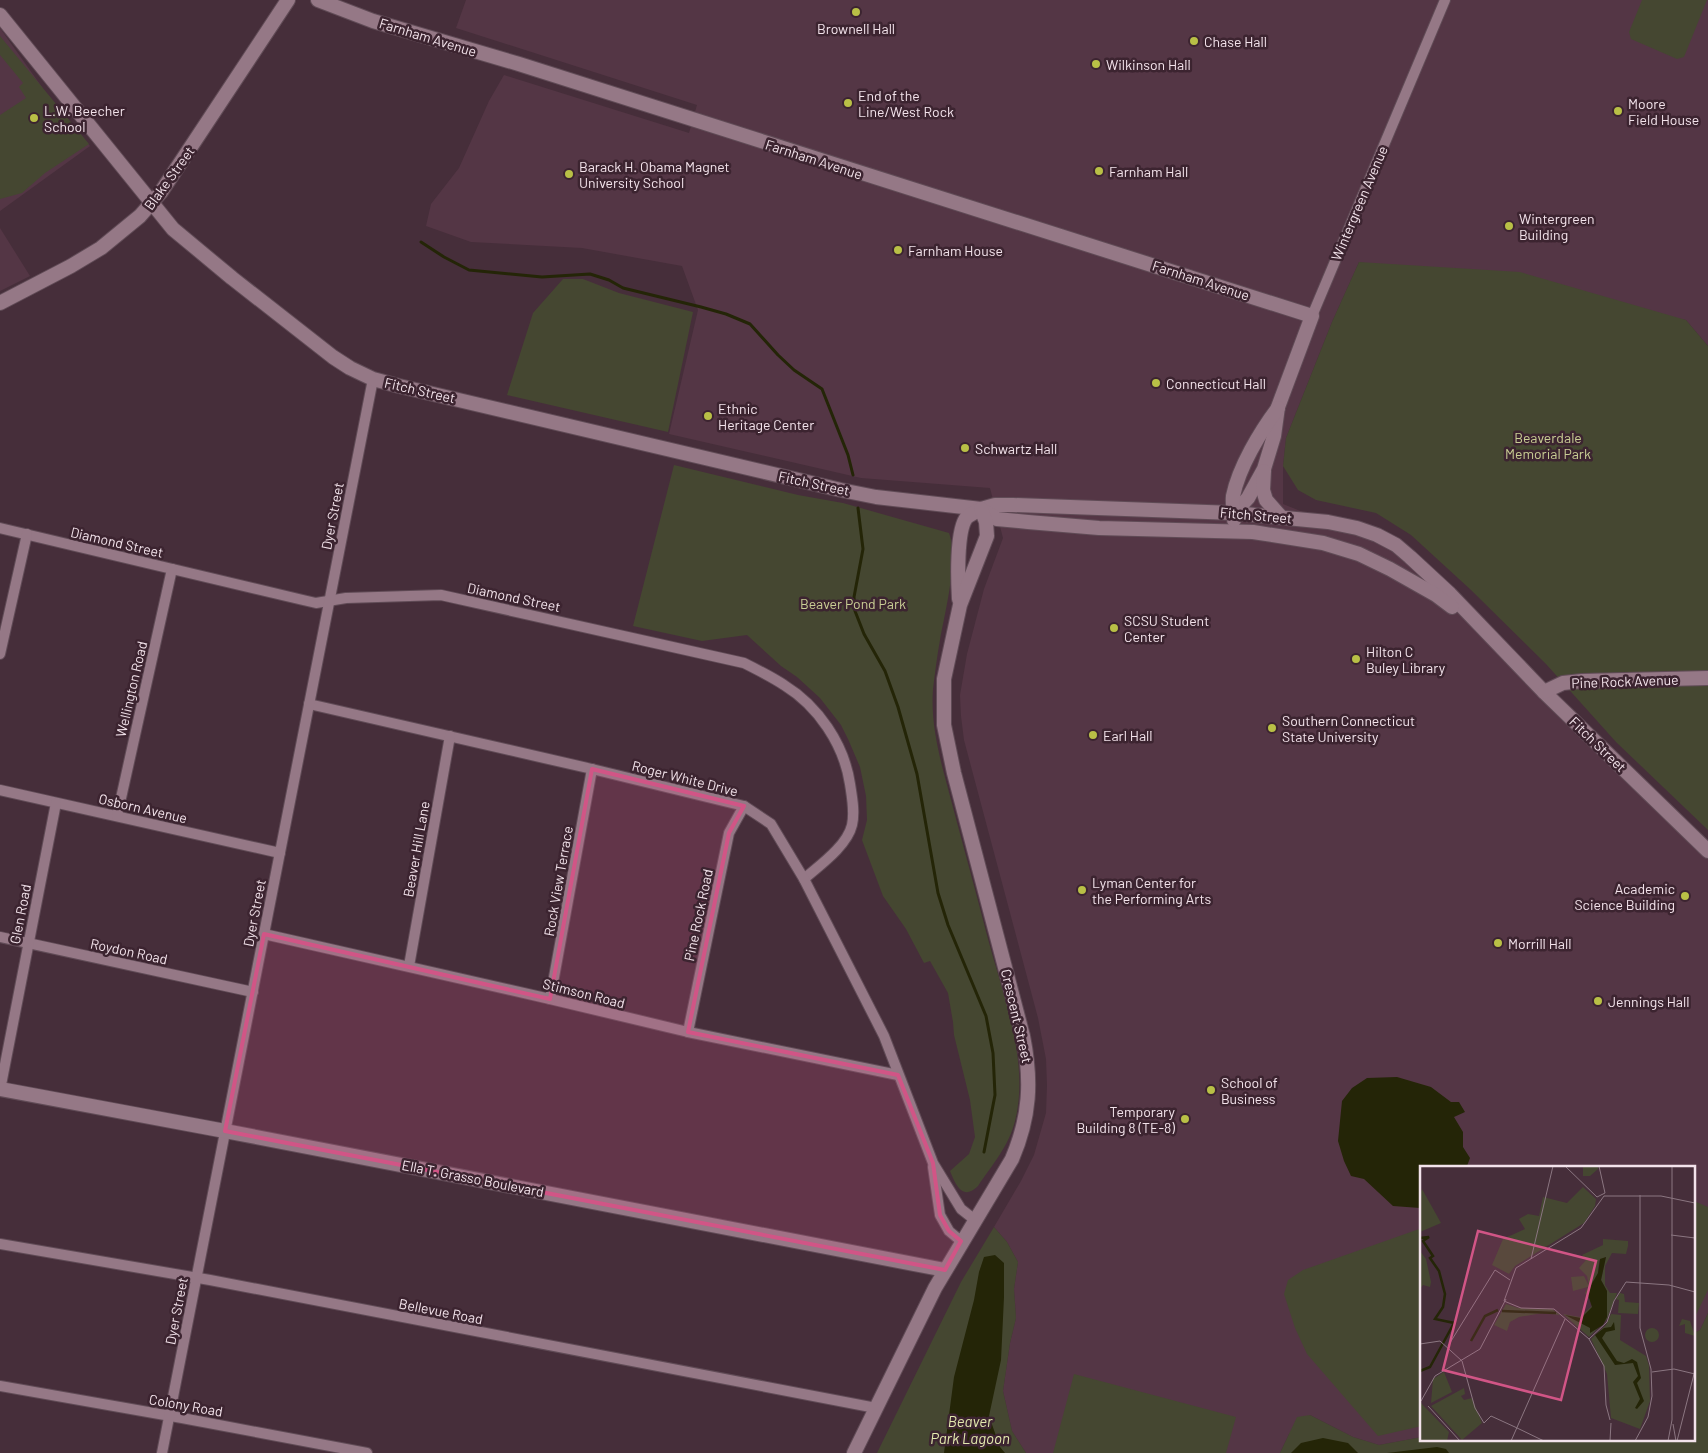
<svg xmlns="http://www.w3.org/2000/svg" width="1708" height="1453" viewBox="0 0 1708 1453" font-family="Barlow,sans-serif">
	<rect width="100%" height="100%" fill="#462e3a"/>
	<g fill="#543645">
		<path d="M466 0H1708V346L1686 320 1359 262 1332 322 1286 438 1283 466V504L1328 522 1396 545 1708 852V1313L1700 1330 1694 1333V1167H1422V1437L1379 1445 1353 1437 1310 1415 1289 1434 1280 1453H1026L1012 1431 1003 1391 1010 1343 1016 1318 1014 1289 1018 1262 1007 1242 994 1227 1021 1181 1034 1155 1046 1113 1047 1085 1046 1059 1038 1018 964 740 961 716 960 695 967 654 984 589 1003 538 990 488 861 478 669 434 698 310 682 266 582 248 471 242 426 226 431 204 459 168 489 101 504 75 689 133 697 105 456 28Z"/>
		<path d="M0 28 44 90 90 146 0 211Z"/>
		<path d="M0 228 30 276 0 291Z"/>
	</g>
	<g fill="#454731">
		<path d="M1642 0H1707L1684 57 1677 59 1631 39 1629 32Z"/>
		<path d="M0 36 89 144 45 173 22 193 0 199V115L26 98 19 87 23 83 0 55Z"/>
		<path d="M1359 262 1520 272 1686 320 1708 346V830L1616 742 1546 664 1471 590 1411 535 1376 513 1316 500 1298 490 1283 466 1286 438 1332 322Z"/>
		<path d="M563 279H583L619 293 693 312 668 432 507 395 533 313Z"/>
		<path d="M674 465 798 495 843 503 949 533C959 558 945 612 940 640 937 656 935 673 933 689 931 716 936 741 942 766 957 823 973 881 988 939 1003 995 1030 1063 1015 1121 1009 1146 992 1165 978 1186 962 1202 955 1183 950 1171L969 1154 975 1137 970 1100 954 1035 953 1022 948 993 930 961 924 963 906 929 883 896 862 840 867 820 866 796 860 767 848 739 841 725 820 698 797 677 781 666 747 635 702 641 633 626Z"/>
		<path d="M1694 1201 1708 1207V1290L1694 1319Z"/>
		<path d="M994 1227 1007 1242 1018 1262 1014 1289 1016 1318 1010 1343 1003 1391 1012 1431 1026 1453H877L961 1282Z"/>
		<path d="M1422 1228V1426L1378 1436 1307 1354 1295 1328 1284 1294 1288 1280 1303 1270Z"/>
		<path d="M1708 1313V1453H1280L1297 1417 1310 1415 1353 1437 1379 1445 1422 1437V1439H1694V1333L1700 1330Z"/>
		<path d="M1074 1374 1236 1417 1226 1453H1053Z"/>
	</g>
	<g fill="#242507">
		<path d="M1397 1077 1431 1087 1451 1102H1459L1465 1112 1454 1117 1463 1132V1147L1470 1158 1467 1166 1422 1167V1207L1420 1208 1393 1206 1364 1179 1351 1176 1344 1161 1338 1141 1342 1101 1352 1088 1367 1078Z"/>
		<path d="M995 1255 1004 1263V1297L1001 1360 989 1416 1000 1447 1005 1453H944L954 1377 974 1300 979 1272 984 1257Z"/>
		<path d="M1323 1438 1348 1443 1358 1453H1291L1301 1443Z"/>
		<path d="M1437 1447 1446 1449 1449 1453H1387Z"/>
	</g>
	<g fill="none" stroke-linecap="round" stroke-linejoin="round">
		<g stroke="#242507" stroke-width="3">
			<path d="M421 242 444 257 469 270 542 277 590 274 609 280 623 288 701 307 726 314 750 324 778 355 794 370 822 389 848 455 853 475"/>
			<path d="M858 508 863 549 854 597 855 611 864 634 885 671 898 707 917 774 938 893 948 925 986 1016 993 1053 995 1095 984 1152"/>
		</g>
		<defs>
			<g id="street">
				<path d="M1312 316 1445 0"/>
				<path d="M0 528 303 600 316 603 346 598 441 595 744 663C758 670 772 677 784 685 818 706 844 744 850 784 852 797 855 812 852 825 847 846 820 865 804 879"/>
				<path d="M0 654 27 534"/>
				<path d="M309 704 592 769 744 806 771 824 804 879 884 1036 933 1163 961 1209 975 1220"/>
				<path d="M0 790 280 853"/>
				<path d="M117 816 172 569"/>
				<path d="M264 934 550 999 688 1032 898 1075"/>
				<path d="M0 937 253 992"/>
				<path d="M409 966 450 736"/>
				<path d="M550 999 592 769"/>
				<path d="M688 1032 729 833 744 806"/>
				<path d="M0 1090 56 803"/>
				<path d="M933 1167 940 1215 949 1231 961 1241"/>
				<path d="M0 1244 210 1280 876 1408"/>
				<path d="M0 1386 182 1418 367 1453"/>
				<path d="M162 1453 373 379"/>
			</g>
			<g id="secondary">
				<path d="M318 0 373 21 519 64 1312 316 1278 407 1274 436 1264 469 1248 498 1234 513"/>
				<path d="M0 15 173 229 232 278 333 357 350 368 373 379 399 386 841 490 876 497 981 509 995 505H1013L1234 513 1328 522 1357 528 1377 535 1396 545 1410 557 1450 594 1544 692 1708 851"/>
				<path d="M0 303 71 266 101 248 140 216 161 192 288 0"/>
				<path d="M1264 471 1263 490 1266 500 1281 517"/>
				<path d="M981 509 997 519 1028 522 1099 528 1253 532 1323 543 1359 554 1390 569 1436 595 1452 607"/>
				<path d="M1234 520C1234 512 1232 504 1233 496 1239 467 1260 432 1278 408"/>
				<path d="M959 599C958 582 956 529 967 517 971 514 977 511 981 509"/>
				<path d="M1544 692 1563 683 1582 681 1708 678"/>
				<path d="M0 1089 225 1131 945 1270"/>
				<path d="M854 1453 935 1288 1012 1159C1030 1117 1032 1081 1023 1036L954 773 944 725V679L960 605 987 536 986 522 981 509"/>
			</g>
		</defs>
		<use href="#street" stroke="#604b56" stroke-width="12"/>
		<use href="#secondary" stroke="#604b56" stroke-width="16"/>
		<use href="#street" stroke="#957886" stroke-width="10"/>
		<use href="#secondary" stroke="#957886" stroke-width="14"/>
	</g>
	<path fill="#d15586" fill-opacity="0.2" stroke="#d15586" stroke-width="4" stroke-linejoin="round" d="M592 769 744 806 729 833 688 1032 898 1075 933 1163 940 1215 949 1231 961 1241 945 1270 225 1131 264 934 550 999Z"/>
	<g fill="#b9c046" stroke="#3c2430" stroke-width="2">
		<circle cx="856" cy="12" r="5"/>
		<circle cx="1194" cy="41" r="5"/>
		<circle cx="1096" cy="64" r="5"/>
		<circle cx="848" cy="103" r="5"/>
		<circle cx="1618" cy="111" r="5"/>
		<circle cx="34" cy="118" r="5"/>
		<circle cx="1099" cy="171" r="5"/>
		<circle cx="569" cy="174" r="5"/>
		<circle cx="1509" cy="226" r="5"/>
		<circle cx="898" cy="250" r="5"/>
		<circle cx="1156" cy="383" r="5"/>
		<circle cx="708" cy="416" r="5"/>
		<circle cx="965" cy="448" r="5"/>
		<circle cx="1114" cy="628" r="5"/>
		<circle cx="1356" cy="659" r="5"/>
		<circle cx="1272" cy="728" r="5"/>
		<circle cx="1093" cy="735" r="5"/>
		<circle cx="1082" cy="890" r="5"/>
		<circle cx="1685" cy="896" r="5"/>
		<circle cx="1498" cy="943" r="5"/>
		<circle cx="1598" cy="1001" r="5"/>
		<circle cx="1211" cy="1090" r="5"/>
		<circle cx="1185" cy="1119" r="5"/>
	</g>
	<g text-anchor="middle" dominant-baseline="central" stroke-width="5" stroke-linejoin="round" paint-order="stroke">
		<g font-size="14" fill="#f3e3eb" stroke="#3c2430" text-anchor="start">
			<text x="856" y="28" text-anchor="middle">Brownell Hall</text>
			<text x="1204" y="41">Chase Hall</text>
			<text x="1106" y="64">Wilkinson Hall</text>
			<text x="858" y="95">End of the<tspan x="858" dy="16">Line/West Rock</tspan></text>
			<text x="1628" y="103">Moore<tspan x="1628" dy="16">Field House</tspan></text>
			<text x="44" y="110">L.W. Beecher<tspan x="44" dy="16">School</tspan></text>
			<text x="579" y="166">Barack H. Obama Magnet<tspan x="579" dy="16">University School</tspan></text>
			<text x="1109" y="171">Farnham Hall</text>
			<text x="1519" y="218">Wintergreen<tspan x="1519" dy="16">Building</tspan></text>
			<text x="908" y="250">Farnham House</text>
			<text x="1166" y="383">Connecticut Hall</text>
			<text x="718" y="408">Ethnic<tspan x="718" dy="16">Heritage Center</tspan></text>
			<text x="975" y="448">Schwartz Hall</text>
			<text x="1124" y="620">SCSU Student<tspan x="1124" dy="16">Center</tspan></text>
			<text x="1366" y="651">Hilton C<tspan x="1366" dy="16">Buley Library</tspan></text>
			<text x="1282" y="720">Southern Connecticut<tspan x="1282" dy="16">State University</tspan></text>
			<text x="1103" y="735">Earl Hall</text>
			<text x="1092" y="882">Lyman Center for<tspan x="1092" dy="16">the Performing Arts</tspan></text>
			<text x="1675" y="888" text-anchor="end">Academic<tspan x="1675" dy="16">Science Building</tspan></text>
			<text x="1508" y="943">Morrill Hall</text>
			<text x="1608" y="1001">Jennings Hall</text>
			<text x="1221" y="1082">School of<tspan x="1221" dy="16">Business</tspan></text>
			<text x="1175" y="1111" text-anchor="end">Temporary<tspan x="1175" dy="16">Building 8 (TE-8)</tspan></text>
		</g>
		<g font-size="14" fill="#f3e3eb" stroke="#3c2430">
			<text transform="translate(428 37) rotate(17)">Farnham Avenue</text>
			<text transform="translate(814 159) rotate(18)">Farnham Avenue</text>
			<text transform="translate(169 178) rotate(-54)">Blake Street</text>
			<text transform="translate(1359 203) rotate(-67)">Wintergreen Avenue</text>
			<text transform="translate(1201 280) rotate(18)">Farnham Avenue</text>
			<text transform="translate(420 390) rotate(13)">Fitch Street</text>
			<text transform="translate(814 483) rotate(12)">Fitch Street</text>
			<text transform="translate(1256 515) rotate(5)">Fitch Street</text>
			<text transform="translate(332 516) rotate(-79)">Dyer Street</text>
			<text transform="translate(117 542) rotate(13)">Diamond Street</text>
			<text transform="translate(514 597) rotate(12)">Diamond Street</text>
			<text transform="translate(1625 681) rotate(-2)">Pine Rock Avenue</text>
			<text transform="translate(131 689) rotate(-77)">Wellington Road</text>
			<text transform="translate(1598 744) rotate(44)">Fitch Street</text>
			<text transform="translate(685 778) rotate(14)">Roger White Drive</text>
			<text transform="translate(143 808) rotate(13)">Osborn Avenue</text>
			<text transform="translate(416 849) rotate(-80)">Beaver Hill Lane</text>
			<text transform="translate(558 881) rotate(-80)">Rock View Terrace</text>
			<text transform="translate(254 913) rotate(-79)">Dyer Street</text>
			<text transform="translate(20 914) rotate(-79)">Glen Road</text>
			<text transform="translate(698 915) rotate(-78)">Pine Rock Road</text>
			<text transform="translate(129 951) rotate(12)">Roydon Road</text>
			<text transform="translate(584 993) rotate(14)">Stimson Road</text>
			<text transform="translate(1017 1016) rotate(77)">Crescent Street</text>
			<text transform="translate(473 1178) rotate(11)">Ella T. Grasso Boulevard</text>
			<text transform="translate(176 1311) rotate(-79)">Dyer Street</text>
			<text transform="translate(441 1311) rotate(11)">Bellevue Road</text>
			<text transform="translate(186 1405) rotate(10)">Colony Road</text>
		</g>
		<g font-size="14" fill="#c9ce94" stroke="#3c2430">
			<text x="1548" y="437">Beaverdale<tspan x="1548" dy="16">Memorial Park</tspan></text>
			<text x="853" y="603">Beaver Pond Park</text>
		</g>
		<g font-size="15" font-style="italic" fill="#e3e9ae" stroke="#3c2430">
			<text x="970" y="1421">Beaver<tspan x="970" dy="17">Park Lagoon</tspan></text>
		</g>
	</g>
	<g transform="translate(1420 1166)">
		<rect width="275" height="275" fill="#462e3a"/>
		<path d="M163 0H178V3L170 10H163ZM163 21 176 33 175 40 164 57 95 100 89 108 72 99 83 73 105 63 99 53 108 48 119 50 123 31 147 37ZM2 23 21 57 0 66V28ZM183 73 208 75V80L206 88 192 87 185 100V119L190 127H197L187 153 169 171 143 148 160 151 172 140 170 132 165 127 168 121 153 125 151 111 164 110 169 120 167 110 159 102 166 94 162 89 183 79ZM186 91 181 114 187 125 176 126 179 95ZM0 85 6 93 11 116 10 121 3 119 0 123ZM200 127 204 128 205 136 219 137 218 148 198 147 199 134 196 133ZM86 138 98 142 132 143 140 149 123 147 99 151 90 156 87 165 74 159ZM191 148 201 149 200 174 226 190 229 200 230 235 220 263 191 252 187 208 171 173 186 159ZM262 153 270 155 275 170 265 167V158L259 160ZM225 169a7 7 0 1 1 14 0a7 7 0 1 1-14 0ZM24 206 32 226 11 237 13 213ZM44 222 45 228 41 230 44 234 52 232 62 257 42 274 11 240ZM0 236 29 266 27 275H0Z" fill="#454731" fill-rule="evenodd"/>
		<path d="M186 91 181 114 187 125V151L183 159 170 167V162L145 149 161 152 172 141 167 126 178 107 180 93ZM194 156 195 164 186 166 182 172 197 195 204 197 212 193 217 196 221 212 217 217 224 235 217 243 215 242 220 233 213 216 218 210 213 197 195 199 175 169 184 162 191 161Z" fill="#242507"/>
		<path fill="none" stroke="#242507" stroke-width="2.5" d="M0 72 9 71 3 75 13 90 10 92 19 105 25 128 23 141 15 153 34 157 10 201 0 205M82 145 136 147M51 175 65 150 78 144"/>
		<path fill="none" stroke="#8b7681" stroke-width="1" d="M145 0 177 31 185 27 179 0M251 69 275 72M111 93 133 0M84 135 96 102 161 62 184 30H241L275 37M84 135 101 142 134 143 169 173M0 178 20 175 42 195 55 242 64 257 71 250 95 261M28 180 75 104 90 114M232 206 254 203 275 208M1 235 15 210 60 183 86 133M8 240 40 275M190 254 186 239 184 200 169 173 187 156 194 135 206 116 249 119 275 126M253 258 256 275M95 261 124 275M91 275 145 153M190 275 191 257M215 275 228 251 232 230 231 203 220 162V29M248 275 252 254V0M257 275 275 204"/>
		<path fill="#d15586" fill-opacity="0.15" stroke="#d15586" stroke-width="2.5" d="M58 65 176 95 141 234 23 204Z"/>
		<rect width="275" height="275" fill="none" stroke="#f3e3eb" stroke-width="2.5"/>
	</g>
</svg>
